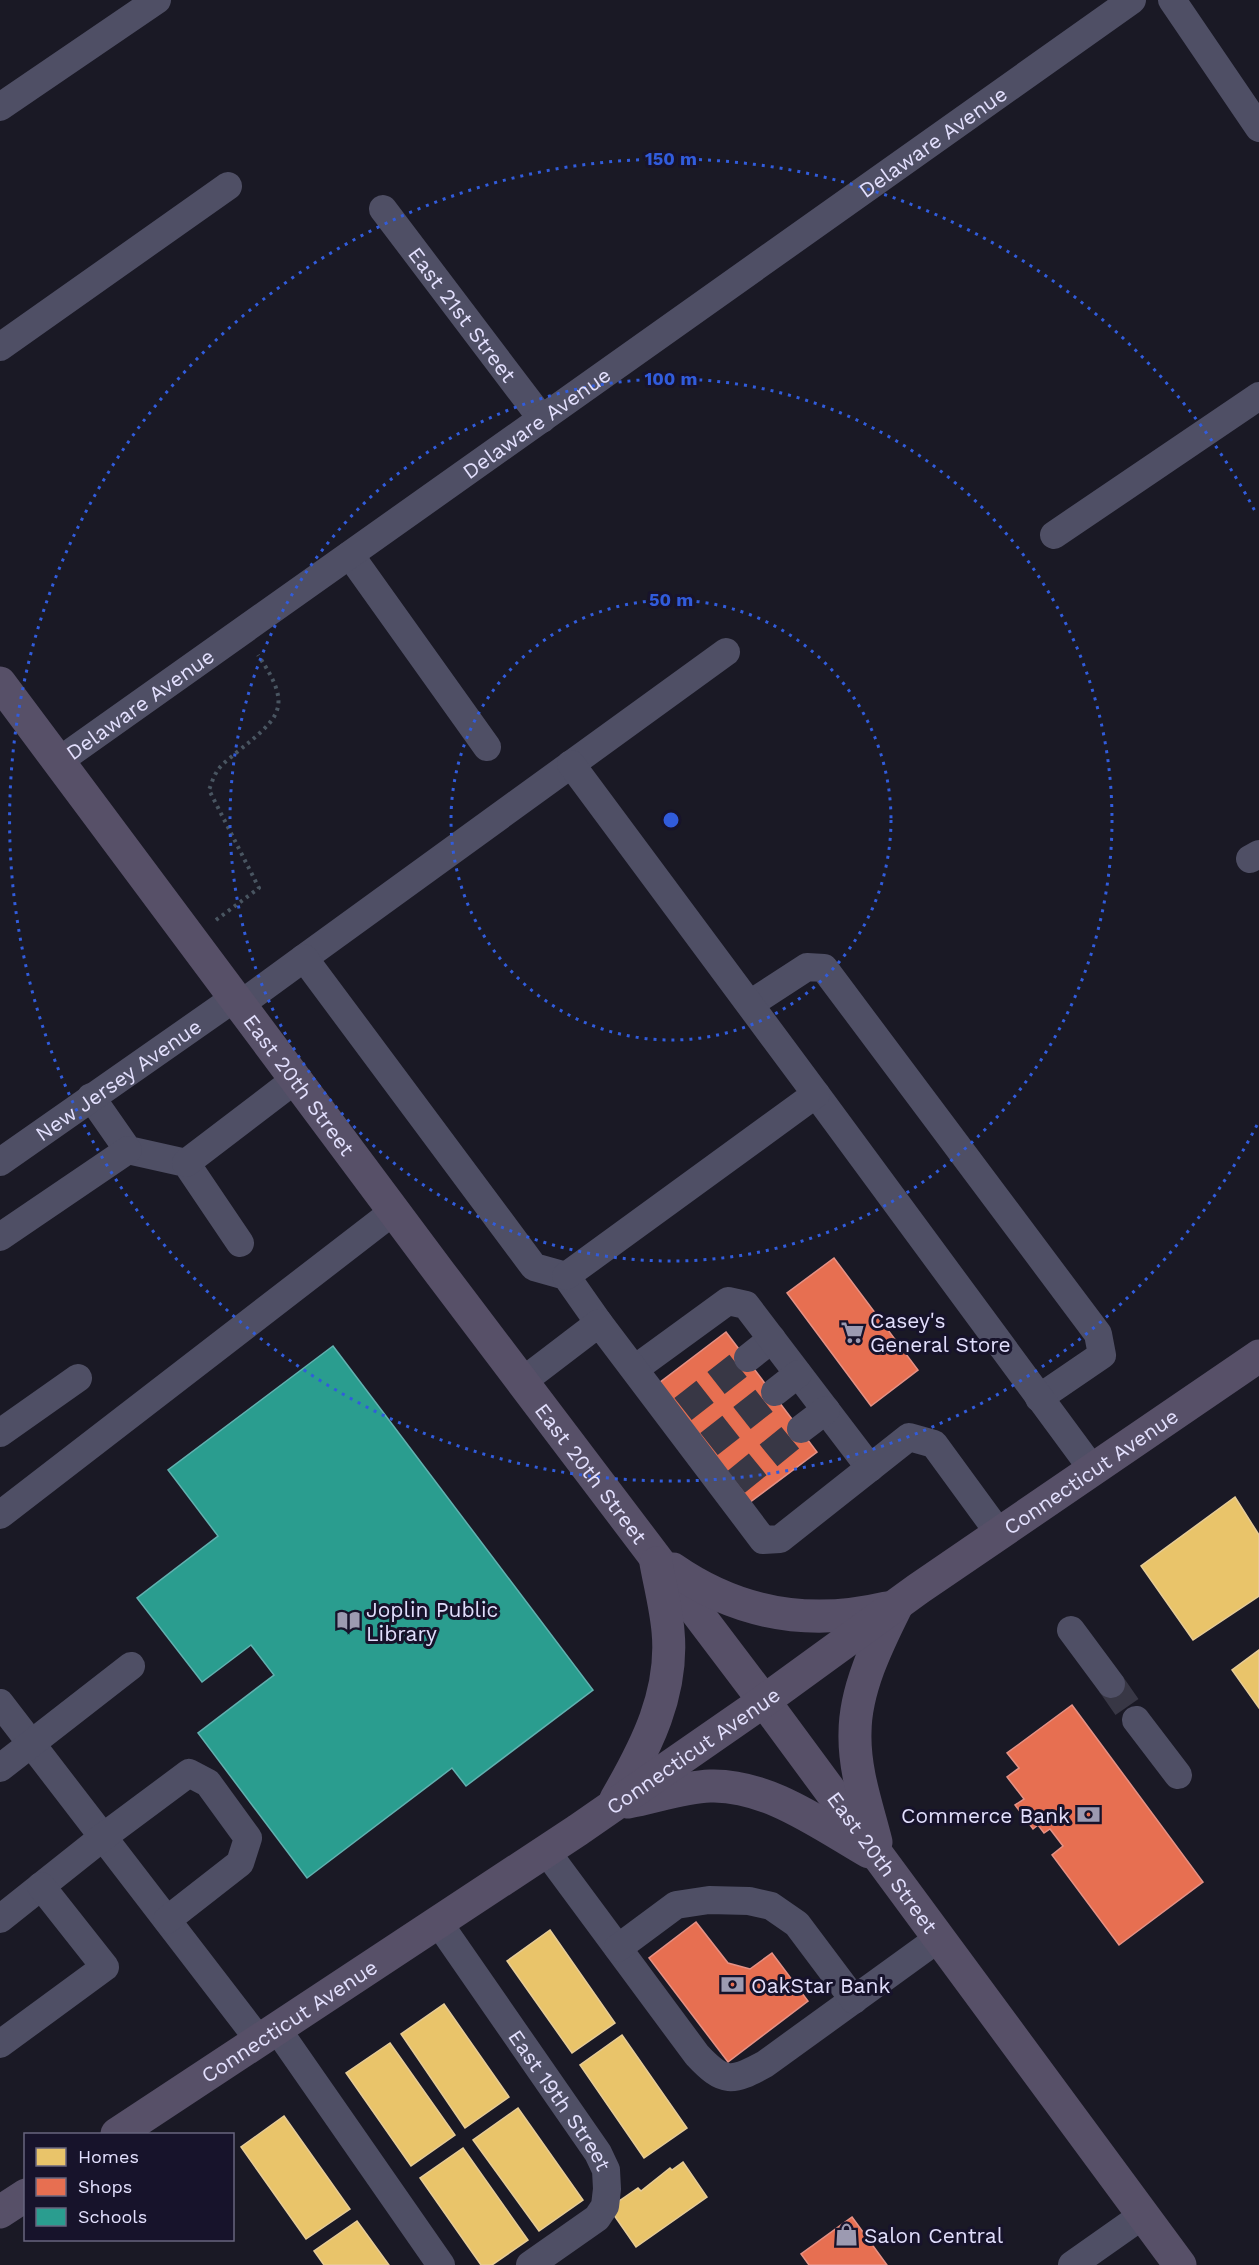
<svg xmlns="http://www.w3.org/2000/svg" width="1259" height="2265" viewBox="0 0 1259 2265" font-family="'Work Sans',sans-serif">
	<rect width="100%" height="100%" fill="#1a1925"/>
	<g fill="#e9c46a" stroke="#e7cc96" stroke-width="1.5">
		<path d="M1235 1497 1259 1535V1596L1193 1640 1141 1566Z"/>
		<path d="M1259 1650V1708L1232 1670Z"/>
		<path d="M550 1930 615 2023 572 2053 507 1961Z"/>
		<path d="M444 2004 509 2097 465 2128 401 2034Z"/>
		<path d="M622 2035 687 2128 644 2158 580 2065Z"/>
		<path d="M390 2043 455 2135 411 2166 346 2073Z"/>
		<path d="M518 2108 583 2200 539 2231 473 2140Z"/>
		<path d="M284 2116 350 2209 306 2239 241 2147Z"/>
		<path d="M463 2148 528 2240 492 2265H481L420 2178Z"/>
		<path d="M683 2162 707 2197 636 2247 609 2208 638 2188 641 2191 670 2168 672 2170Z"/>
		<path d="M357 2221 389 2265H324L314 2251Z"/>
	</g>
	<g fill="#e76f51" stroke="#e69185" stroke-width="1.5">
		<path d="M834 1258 918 1370 871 1406 787 1293Z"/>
		<path d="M726 1332 817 1452 749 1503 659 1383Z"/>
		<path d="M1072 1705 1203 1882 1119 1945 1052 1855 1063 1846 1050 1829 1044 1833 1038 1825 1033 1829 1015 1805 1024 1799 1007 1777 1019 1768 1007 1753Z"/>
		<path d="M696 1922 728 1963 750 1969 772 1953 808 2001 728 2062 649 1958Z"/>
		<path d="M852 2217 887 2265H809L801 2254Z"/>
	</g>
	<path fill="#2a9d8f" stroke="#61b1b0" stroke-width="1.5" d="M333 1346 593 1690 466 1786 452 1768 307 1878 198 1733 274 1675 251 1645 202 1682 137 1598 218 1536 168 1470Z"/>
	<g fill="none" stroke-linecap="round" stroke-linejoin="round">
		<g stroke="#383745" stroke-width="28" stroke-dasharray="28 14" stroke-linecap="butt">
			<path d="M683 1409 748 1358"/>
			<path d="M709 1444 775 1392"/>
			<path d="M736 1482 801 1429"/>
			<path d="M1111 1684 1136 1720"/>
		</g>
		<path stroke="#495561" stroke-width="4" stroke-dasharray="3 4.5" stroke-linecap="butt" d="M216 920 259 888 209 790C211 785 213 778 216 773 220 765 229 759 236 753 280 717 294 708 258 655"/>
		<g stroke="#4f4f65" stroke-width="28">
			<path d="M1172 0 1259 128"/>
			<path d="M0 107 157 0"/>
			<path id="s1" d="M383 209 542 419"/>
			<path d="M0 347 228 186"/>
			<path d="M1054 535 1259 396"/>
			<path d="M350 555 487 747"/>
			<path id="s2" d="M59 761 1132 0"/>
			<path d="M1250 859 1259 854"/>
			<path d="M304 958 726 652"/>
			<path d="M241 1004 304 958 534 1267 566 1276 599 1323"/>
			<path d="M750 1004 807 967 824 968 1098 1334 1102 1355 1039 1398"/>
			<path d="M816 1094 1093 1470"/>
			<path d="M91 1097 128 1150 186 1163 240 1243"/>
			<path id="s3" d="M0 1162 236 997"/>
			<path d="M186 1163 296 1079"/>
			<path d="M0 1237 128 1150"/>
			<path d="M566 1276 816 1094 571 764"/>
			<path d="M748 1358 772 1339"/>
			<path d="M636 1368 728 1301 746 1305 870 1468"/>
			<path d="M523 1381 599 1323 763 1540 780 1539 909 1437 934 1444 999 1533"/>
			<path d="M775 1392 798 1374"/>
			<path d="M801 1429 826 1410"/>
			<path d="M0 1433 78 1378"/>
			<path d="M0 1515 394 1211"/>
			<path d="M1071 1630 1111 1684"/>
			<path d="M0 1703 259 2040"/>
			<path d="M1136 1720 1178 1775"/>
			<path d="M0 1768 131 1666"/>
			<path d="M546 1851 697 2055C724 2084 732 2082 765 2064L939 1938"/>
			<path d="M0 1919 103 1837 189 1773 208 1783 248 1838 240 1863 167 1920"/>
			<path id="s4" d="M438 1922 598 2153 606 2170 607 2189 605 2206 597 2218 530 2265"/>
			<path d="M618 1948 676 1905 709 1900 749 1901 771 1906 797 1924 854 2000"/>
			<path d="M277 2029 441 2265"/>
			<path d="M0 2044 105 1967 41 1886"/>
			<path d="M1072 2265 1143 2215"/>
		</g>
		<g stroke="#575068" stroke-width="33">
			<path id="s5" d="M0 683 440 1273 764 1701 1180 2265"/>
			<path d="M673 1569C738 1614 810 1626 886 1608"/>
			<path d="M616 1799C646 1747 674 1693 668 1631 666 1608 660 1585 656 1563"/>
			<path d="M628 1802C655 1797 683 1787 710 1786 767 1784 822 1825 869 1852"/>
			<path d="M876 1842C867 1806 854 1771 855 1733 855 1690 877 1645 896 1607"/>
			<path id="s6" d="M117 2134 578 1830 764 1701 918 1589 1259 1356"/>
			<path d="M0 2212 26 2195"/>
		</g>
	</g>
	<g fill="none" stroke="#315cdc" stroke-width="3" stroke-dasharray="3 6">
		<circle cx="671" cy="820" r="220"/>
		<circle cx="671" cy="820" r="441"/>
		<path d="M1257 1125A661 661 0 1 1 1257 515"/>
	</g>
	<defs>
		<symbol id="supermarket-bare" viewBox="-9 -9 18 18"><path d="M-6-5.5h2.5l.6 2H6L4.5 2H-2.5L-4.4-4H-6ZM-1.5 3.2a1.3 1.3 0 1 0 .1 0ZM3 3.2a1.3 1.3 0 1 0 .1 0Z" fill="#9c9ab1" stroke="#17132b" stroke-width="2.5" paint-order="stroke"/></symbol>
		<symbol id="library-bare" viewBox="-9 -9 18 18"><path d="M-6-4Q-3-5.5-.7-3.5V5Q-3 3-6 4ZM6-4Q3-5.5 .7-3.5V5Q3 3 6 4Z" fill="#9c9ab1" stroke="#17132b" stroke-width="2.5" paint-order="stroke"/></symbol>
		<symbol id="bank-bare" viewBox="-9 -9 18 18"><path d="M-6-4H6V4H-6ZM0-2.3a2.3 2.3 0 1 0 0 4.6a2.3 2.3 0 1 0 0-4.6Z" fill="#9c9ab1" stroke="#17132b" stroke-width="2.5" paint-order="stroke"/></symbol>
		<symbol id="shop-bare" viewBox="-9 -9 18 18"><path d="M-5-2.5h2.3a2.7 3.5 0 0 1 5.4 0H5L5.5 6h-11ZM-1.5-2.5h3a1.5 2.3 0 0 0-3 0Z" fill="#9c9ab1" stroke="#17132b" stroke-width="2.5" paint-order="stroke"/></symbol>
	</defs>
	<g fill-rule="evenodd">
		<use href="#supermarket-bare" x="836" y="1316" width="33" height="33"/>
		<use href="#library-bare" x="332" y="1604" width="33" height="33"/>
		<use href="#bank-bare" x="1072" y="1798" width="33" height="33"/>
		<use href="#bank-bare" x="716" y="1968" width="33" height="33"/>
		<use href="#shop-bare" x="830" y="2218" width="33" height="33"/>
	</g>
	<g text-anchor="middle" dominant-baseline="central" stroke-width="6" stroke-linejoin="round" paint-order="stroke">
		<g font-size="21" fill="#e2dffd" stroke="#17132b">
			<text stroke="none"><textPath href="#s2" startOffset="1071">Delaware Avenue</textPath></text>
			<text stroke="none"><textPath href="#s1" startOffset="132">East 21st Street</textPath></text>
			<text stroke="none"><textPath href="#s2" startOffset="585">Delaware Avenue</textPath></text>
			<text stroke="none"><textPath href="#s2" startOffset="99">Delaware Avenue</textPath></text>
			<text stroke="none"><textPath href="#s3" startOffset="144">New Jersey Avenue</textPath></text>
			<text stroke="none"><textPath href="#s5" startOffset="501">East 20th Street</textPath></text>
			<text stroke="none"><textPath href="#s6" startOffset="1178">Connecticut Avenue</textPath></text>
			<text stroke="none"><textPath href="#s5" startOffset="987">East 20th Street</textPath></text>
			<text stroke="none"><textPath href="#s6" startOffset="692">Connecticut Avenue</textPath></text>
			<text stroke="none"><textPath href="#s5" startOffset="1473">East 20th Street</textPath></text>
			<text stroke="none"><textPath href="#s6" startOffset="206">Connecticut Avenue</textPath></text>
			<text stroke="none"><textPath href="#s4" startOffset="216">East 19th Street</textPath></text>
		</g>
		<g font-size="21" fill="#e2dffd" stroke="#17132b" text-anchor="start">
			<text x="870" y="1320">Casey's<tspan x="870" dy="24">General Store</tspan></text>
			<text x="366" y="1609">Joplin Public<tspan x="366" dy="24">Library</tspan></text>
			<text x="1070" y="1815" text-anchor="end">Commerce Bank</text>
			<text x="751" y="1985">OakStar Bank</text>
			<text x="864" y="2235">Salon Central</text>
		</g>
	</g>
	<circle cx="671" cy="820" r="9" fill="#315cdc" stroke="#17132b" stroke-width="3"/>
	<g font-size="18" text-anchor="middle" font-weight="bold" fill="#315cdc" stroke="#17132b" stroke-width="6" stroke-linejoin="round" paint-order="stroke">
		<text x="671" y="165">150 m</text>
		<text x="671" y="385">100 m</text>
		<text x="671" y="606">50 m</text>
	</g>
	<rect x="24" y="2133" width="210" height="108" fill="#17132b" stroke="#68657f" stroke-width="1.5"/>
	<rect x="36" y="2148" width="30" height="18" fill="#e9c46a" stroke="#68657f" stroke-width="1.5"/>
	<text x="78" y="2163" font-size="18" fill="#e2dffd">Homes</text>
	<rect x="36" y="2178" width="30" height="18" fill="#e76f51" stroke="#68657f" stroke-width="1.5"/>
	<text x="78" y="2193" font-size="18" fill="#e2dffd">Shops</text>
	<rect x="36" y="2208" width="30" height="18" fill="#2a9d8f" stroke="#68657f" stroke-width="1.5"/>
	<text x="78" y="2223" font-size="18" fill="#e2dffd">Schools</text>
</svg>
